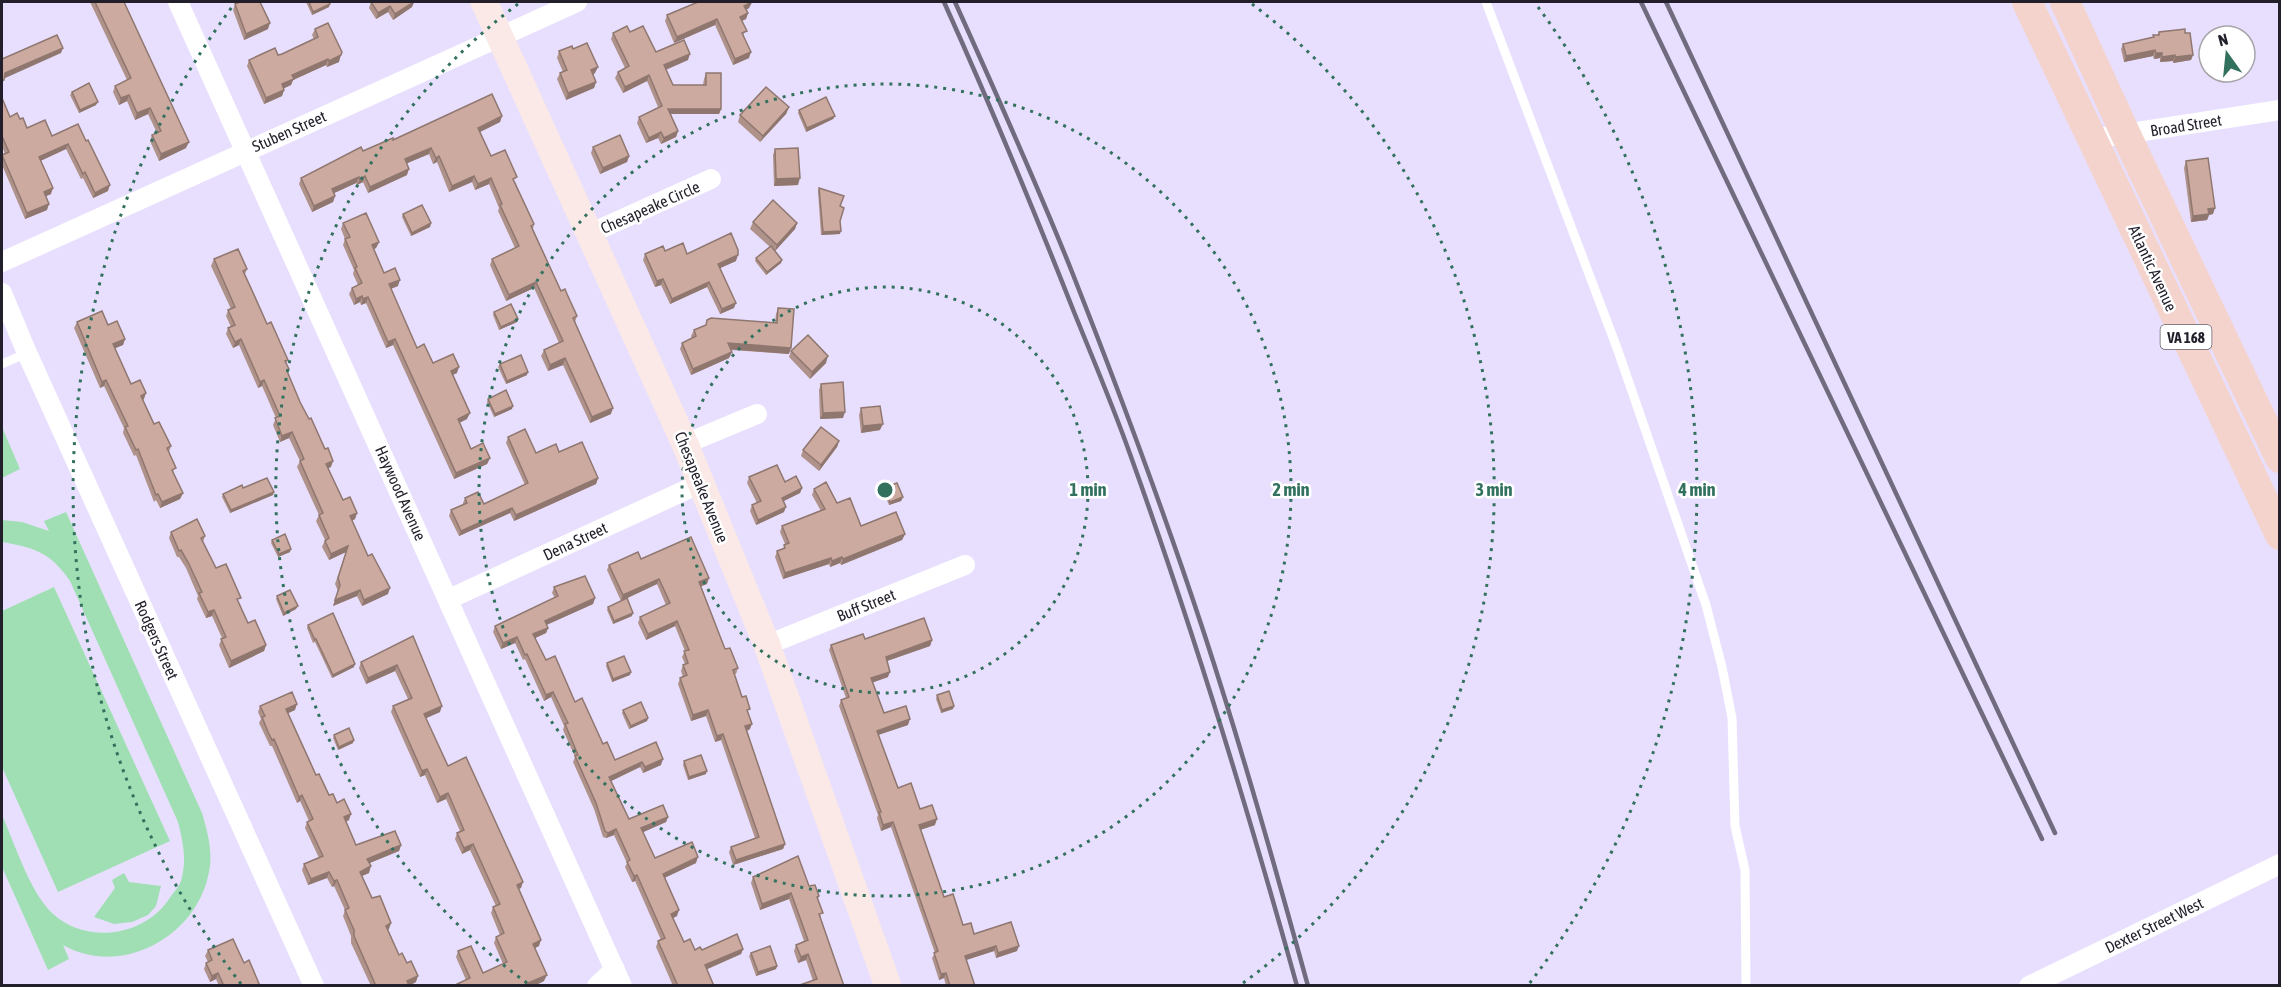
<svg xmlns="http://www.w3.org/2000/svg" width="2281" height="987" viewBox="0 0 2281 987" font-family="'Asap Condensed',sans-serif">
	<rect width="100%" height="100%" fill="#e8dffe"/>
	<g fill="#a0dfb4">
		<path d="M2 427 20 469 2 478Z"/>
		<path d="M66 512 202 813C208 833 213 852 209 872 197 937 121 978 63 945L69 959 48 970 2 867V815C14 842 30 892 52 913 87 946 147 936 171 896 175 891 179 886 181 881 187 860 183 842 178 822L70 581C50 552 35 548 2 542V520L22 522 49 531 44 521Z"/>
		<path d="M54 587 170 841 58 892 2 767V611Z"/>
		<path d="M124 873 129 882 161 886 156 906 148 915 132 922 114 924 94 917 115 888 112 880Z"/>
	</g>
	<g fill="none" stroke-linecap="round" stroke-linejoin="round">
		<g stroke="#fff" stroke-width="9">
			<path d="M1486 2 1617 348 1706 605 1722 667 1732 718 1735 826 1745 870 1746 986"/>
			<path d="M2 364 27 353"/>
		</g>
		<g stroke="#fff" stroke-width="20">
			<path d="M178 2 622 986"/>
			<path d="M2092 139 2280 110"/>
			<path d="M589 234 711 179"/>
			<path d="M2 262 577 2"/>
			<path d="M2 293 27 353 314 986"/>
			<path d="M685 444 757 414"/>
			<path d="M449 599 701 483"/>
			<path d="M767 645 965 565"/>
			<path d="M597 986 615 969"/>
			<path d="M2029 986 2280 864"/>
		</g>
		<path stroke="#fae9e6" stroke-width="27" d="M484 2 685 444 767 645 888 986"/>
		<g stroke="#f5d3cd" stroke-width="30">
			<path d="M2027 2 2280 535"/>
			<path d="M2065 2 2126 135 2280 458"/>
		</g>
		<g stroke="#706b7e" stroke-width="4.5">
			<path d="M944 2C990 104 1033 208 1074 312 1093 359 1113 406 1130 454 1193 629 1247 806 1297 986"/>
			<path d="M955 2C995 91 1036 181 1072 272 1119 391 1164 511 1204 633 1242 749 1275 867 1308 986"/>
			<path d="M1641 2 2042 839"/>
			<path d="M1666 2 2055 833"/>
		</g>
	</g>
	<g fill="#af928a">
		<path d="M90 2H124L186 148 159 161 150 141 152 135 157 133 148 114 135 120 127 101 119 105 113 92 115 86 127 80Z"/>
		<path d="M235 2H260L268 29 244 40 233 10 235 4 236 3Z"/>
		<path d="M306 2H329V7L312 15Z"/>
		<path d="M371 2H414L412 7 393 20 388 12 376 19 369 8Z"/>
		<path d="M752 2 749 8 746 10 748 13 746 19 742 21 744 37 749 58 733 65 715 25 674 43 665 21 667 15Z"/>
		<path d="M315 29 339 62 327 67 326 65 293 80 291 85 284 88V90L282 96 264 104 247 66 249 60 282 54 314 39 312 35Z"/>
		<path d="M630 32 656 52 688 60 666 70 673 85H703L704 79 706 73 721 109 719 114H671L678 131 676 137 661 144 658 138 646 143 637 123 639 117 658 107 647 81 623 93 615 78 618 72 625 68 611 39 613 33Z"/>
		<path d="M2159 32 2185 33 2193 55 2191 60 2173 63V61L2160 62V58L2154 59 2153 56 2124 62 2121 49 2123 44 2153 37V35H2158Z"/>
		<path d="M573 49 595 73 593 75 596 82 594 88 566 100 557 79 560 73 563 72 557 58 559 51Z"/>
		<path d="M72 92 96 105 79 113 70 95Z"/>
		<path d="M2 98 10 117 20 119 27 128 52 136 78 124 108 191 93 198 83 178 81 179 66 149 40 161 51 194 46 196 47 210 25 219 2 165V155L5 154 2 146Z"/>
		<path d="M789 107 786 114 760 142 738 122 740 115Z"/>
		<path d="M799 110 835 116 833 119 806 132 798 113Z"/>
		<path d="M502 116 500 122 480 132 491 156 515 182 534 224 533 229 561 291 577 316 575 322 611 414 590 423 563 365 548 371 541 356 544 350 559 343 534 288 506 301 490 265 492 259 515 248 498 211 499 208 489 184 475 190 472 182 449 192 437 162 433 164 429 154 407 163V175L368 193 363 182 357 185 356 183 334 193 335 196 333 202 312 212 299 184 301 178 363 151 393 140Z"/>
		<path d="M593 147 629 156 627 162 600 174 591 153Z"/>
		<path d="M775 149 798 185 774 186 773 155Z"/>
		<path d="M2186 161 2213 214 2209 215 2207 220 2191 222 2184 168Z"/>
		<path d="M819 188 840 206V234L821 235 818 191Z"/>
		<path d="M403 214 431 223 430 227 411 236 402 217Z"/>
		<path d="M753 222 797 223 795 229 775 251 782 260 781 263 766 275 755 261 756 258 770 247 750 229Z"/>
		<path d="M343 223 379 242 376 248 374 249 384 273 398 286 391 289 417 348 433 363 457 373 452 375 467 419 459 423 471 449 490 458 487 464 454 479 393 345 386 348 366 303 361 305 360 302 354 305 349 294 352 288 358 285 353 274 354 270 343 245 345 239 341 229Z"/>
		<path d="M665 251 736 261 720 268 734 308 720 314 707 287 670 304 661 285 655 287 643 260 645 254Z"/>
		<path d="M214 259 247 269 245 274 267 324 288 360 286 363 288 373 300 402 331 467 328 468 343 500 357 513 355 519 352 521 368 556 388 594 362 606 357 596 333 606 338 591 335 584 346 552 329 560 322 547 325 540 316 521 319 515 297 467 300 461 289 438 280 442 273 425 276 418 262 386 258 388 239 345 233 348 226 334 228 328 231 327 226 316 228 310 231 309 211 266Z"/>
		<path d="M778 308 789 354 731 350 732 352 729 358 691 375 680 349 682 343 692 338 691 336 694 330 775 323 776 314Z"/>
		<path d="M494 312 518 319 517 322 499 330 493 315Z"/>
		<path d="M77 322 108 325 125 339 123 345 115 348 131 384 144 399 143 400 154 424 171 446 169 452 174 474 183 493 180 499 160 508 156 500 154 502 136 455 134 456 123 433 124 428 104 386 100 388 74 328Z"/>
		<path d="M791 351 826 363 810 379 789 357Z"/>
		<path d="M500 364 527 375 506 384 498 367Z"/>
		<path d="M821 384 843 418 820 419 819 390Z"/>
		<path d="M488 399 512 409 494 417 487 402Z"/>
		<path d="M861 408 880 430 861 433 859 415Z"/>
		<path d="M508 437 536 453 559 452 598 478 596 484 514 521 510 513 459 536 449 516 451 510 463 505V503L465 498 484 504 525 485 506 443Z"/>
		<path d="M839 441 837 447 819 471 801 456 803 450Z"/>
		<path d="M749 477 785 482 802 488 800 493 783 501 784 512 756 525 750 511 752 505 757 503 747 483Z"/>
		<path d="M243 488 273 495 230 513 222 497 223 494Z"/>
		<path d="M884 488 903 497 901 501 889 505 883 491Z"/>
		<path d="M814 489 837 503 861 526 905 534 902 540 841 565 840 563 830 567 829 564 783 579 775 557 777 551 783 549 785 544 780 532 782 526 821 511 812 495Z"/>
		<path d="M171 532 205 536 203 542 216 568 239 603 248 623 266 645 264 651 229 668 219 645 222 638 212 616 206 618 197 599 198 596 186 568 179 557H177L169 538Z"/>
		<path d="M272 540 290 552 278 557 271 543Z"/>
		<path d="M641 559 707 584 701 586 725 649 738 668 736 674H734L748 714 750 729 747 731 785 844 783 849 733 865 729 852 731 847 755 838 721 740 715 742 706 716 691 721 678 684 680 678 683 677 681 671 683 665 685 664 682 657 685 651 675 626 646 640 638 623 640 617 666 605 657 584 623 600 632 616 613 624 607 610 608 607 621 601 607 570 609 565Z"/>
		<path d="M554 587 595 598 593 604 546 625 548 628 546 633 535 638 546 660 615 760 656 742 661 765 643 773 640 767 611 781 629 819 668 817 666 822 643 832 655 858 696 863 664 878 677 916 673 918 684 942 695 950 743 949 741 954 707 969 714 986H673L656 947 658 941 661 940 635 881 632 882 625 867 627 863 614 835 606 838 603 837 594 809 573 762 575 757 563 730 564 726 551 697 544 701 525 659 523 660 515 643 501 649 493 632 495 626 555 598 552 593Z"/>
		<path d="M277 596 296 609 283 616 276 599Z"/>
		<path d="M308 625 354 667 332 678 315 642 313 643 307 628Z"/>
		<path d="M413 636 440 712 426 718 448 766 521 888 518 889 539 946 535 948 544 981 534 986H453L466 980 456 957 458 951 483 973 503 964 494 943 496 937 500 935 491 913 493 907 496 906 470 850 462 854 455 839 457 833 460 831 446 799 437 803 425 775 420 777 391 712 393 706 408 699 395 671 366 684 359 668 361 662Z"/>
		<path d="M865 639 932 640 930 646 887 661 888 677 872 682 884 713 908 725 878 735 898 788 920 809 935 825 920 830 944 897 963 925 974 934 1017 951 996 958 994 951 966 960 975 986H946L944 978 939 980 932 958 935 953 891 827 881 831 877 818 878 815 839 706 841 700 846 698 829 650 831 645Z"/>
		<path d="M607 663 630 675 612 682 606 666Z"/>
		<path d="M937 695 954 706 953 709 941 713 936 699Z"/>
		<path d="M260 706 295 710 288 713 316 775 329 795 337 803 349 820 346 822 356 845H401L399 851 369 863V873L362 876 372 898 389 929 388 930 399 955 416 982 409 986H371L351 943V936L343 916 345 910 334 886 332 887 327 878 308 885 302 870 304 864 319 858 305 828 307 822 309 821 300 801 297 803 272 746H270L259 723 261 719 258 712Z"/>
		<path d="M623 710 648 718 647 721 629 729 622 713Z"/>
		<path d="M334 735 353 743 338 750 333 738Z"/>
		<path d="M684 761 706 774 688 780 683 765Z"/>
		<path d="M753 877 809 886 819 896 818 899 821 919 844 986 813 981 806 960 798 963 794 951 796 945 804 941 789 899 760 910 751 883Z"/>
		<path d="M208 950 244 963 260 986H219L216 979 210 982 204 969 206 963 208 962 205 956Z"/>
		<path d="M751 953 777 966 776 969 756 976 749 956Z"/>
	</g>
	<g fill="#8f7770">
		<path d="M414 2 412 7 393 20 395 14Z"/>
		<path d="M752 2 749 8 742 12 744 6Z"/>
		<path d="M330 4 329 7 312 15 313 12Z"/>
		<path d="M390 6 388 12 376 19 378 13Z"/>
		<path d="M748 13 746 19 738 22 740 17Z"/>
		<path d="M717 19 715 25 674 43 677 37Z"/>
		<path d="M270 23 268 29 244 40 246 34Z"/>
		<path d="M63 48 61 53 3 79 5 73Z"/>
		<path d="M2155 50 2153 56 2124 62 2126 56Z"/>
		<path d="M751 52 749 58 733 65 735 59Z"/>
		<path d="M2156 53H2162L2160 58 2154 59Z"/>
		<path d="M690 54 688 60 662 71 664 65Z"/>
		<path d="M341 55 339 62 327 67 329 61Z"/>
		<path d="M2175 55 2173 61 2160 62 2162 57Z"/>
		<path d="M2193 55 2191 60 2173 63 2175 57Z"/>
		<path d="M328 59 326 65 293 80 291 85 280 90 282 84 292 75Z"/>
		<path d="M598 67 595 73 589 76 591 70Z"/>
		<path d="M649 75 647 81 623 93 625 87Z"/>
		<path d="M596 82 594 88 566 100 568 93Z"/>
		<path d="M284 90 282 96 264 104 266 98Z"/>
		<path d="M129 95 127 101 119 105 121 98Z"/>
		<path d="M98 102 96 105 79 113 80 110Z"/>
		<path d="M789 107 786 114 760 142 763 136Z"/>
		<path d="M150 108 148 114 135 120 137 113Z"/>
		<path d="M668 109H721L719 114H666Z"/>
		<path d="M502 116 500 122 476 134 478 128Z"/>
		<path d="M835 116 833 119 806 132 807 128Z"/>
		<path d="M678 131 676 137 661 144 664 138Z"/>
		<path d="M661 132 658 138 646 143 649 138Z"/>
		<path d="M189 142 186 148 159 161 161 154Z"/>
		<path d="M68 144 66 149 36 163 39 157Z"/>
		<path d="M431 148 429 154 403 165 405 159Z"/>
		<path d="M439 156 437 162 433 164 436 158Z"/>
		<path d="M629 156 627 162 600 174 603 168Z"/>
		<path d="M409 169 407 175 368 193 370 187Z"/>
		<path d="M365 176 363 182 357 185 360 179Z"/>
		<path d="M474 176 472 182 449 192 452 186Z"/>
		<path d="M359 177 356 183 330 195 332 189Z"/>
		<path d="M491 178 489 184 475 190 478 184Z"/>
		<path d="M800 178 798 185 774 186 776 179Z"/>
		<path d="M110 185 108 191 93 198 95 193Z"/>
		<path d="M53 188 51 194 42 198 44 192Z"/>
		<path d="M335 196 333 202 312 212 314 206Z"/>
		<path d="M49 204 47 210 25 219 27 213Z"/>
		<path d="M2215 208 2213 214 2209 215 2207 220 2191 222 2193 216 2208 209Z"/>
		<path d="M431 223 430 227 411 236 412 233Z"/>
		<path d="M797 223 795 229 775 251 777 245Z"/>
		<path d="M841 231 840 234 821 235 823 232Z"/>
		<path d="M379 242 376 248 369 251 372 245Z"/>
		<path d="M738 255 736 261 716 270 718 264Z"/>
		<path d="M782 260 781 263 766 275 767 272Z"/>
		<path d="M663 279 661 285 655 287 657 281Z"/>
		<path d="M400 280 398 286 387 290 389 284Z"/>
		<path d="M536 282 534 288 506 301 509 295Z"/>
		<path d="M709 282 707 287 670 304 672 299Z"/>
		<path d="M362 296 360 302 354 305 356 299Z"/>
		<path d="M368 297 366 303 361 305 363 299Z"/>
		<path d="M736 303 734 308 720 314 722 309Z"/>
		<path d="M518 319 517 322 499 330 501 327Z"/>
		<path d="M125 339 123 345 111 350 113 344Z"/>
		<path d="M241 339 239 345 233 348 235 342Z"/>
		<path d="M395 339 393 345 386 348 388 342Z"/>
		<path d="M728 343 791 348 789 354 726 349Z"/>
		<path d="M732 352 729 358 691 375 693 369Z"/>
		<path d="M828 356 826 363 810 379 812 372Z"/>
		<path d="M565 358 563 365 548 371 550 365Z"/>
		<path d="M459 367 457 373 448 377 451 371Z"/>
		<path d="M528 372 527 375 506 384 507 381Z"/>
		<path d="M106 380 104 386 100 388 102 382Z"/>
		<path d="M264 380 262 386 258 388 260 382Z"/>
		<path d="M146 393 144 399 139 402 141 396Z"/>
		<path d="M513 406 512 409 494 417 495 414Z"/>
		<path d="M613 408 611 414 590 423 592 417Z"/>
		<path d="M845 412 843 418 820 419 823 413Z"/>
		<path d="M470 413 467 419 455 425 458 419Z"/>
		<path d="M883 424 880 430 861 433 863 426Z"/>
		<path d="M292 432 289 438 280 442 282 436Z"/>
		<path d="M839 441 837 447 819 471 821 465Z"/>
		<path d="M490 458 487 464 454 479 456 473Z"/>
		<path d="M333 461 331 467 324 470 326 464Z"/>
		<path d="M598 478 596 484 514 521 516 515Z"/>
		<path d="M802 488 800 493 780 503 782 498Z"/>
		<path d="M274 492 273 495 230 513 231 510Z"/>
		<path d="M183 493 180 499 160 508 162 502Z"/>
		<path d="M903 497 901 501 889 505 890 502Z"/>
		<path d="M786 507 784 512 756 525 758 520Z"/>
		<path d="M512 508 510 513 459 536 461 531Z"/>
		<path d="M357 513 355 519 347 523 350 516Z"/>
		<path d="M905 534 902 540 841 565 843 559Z"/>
		<path d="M348 546 346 552 329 560 331 554Z"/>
		<path d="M291 549 290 552 278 557 279 554Z"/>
		<path d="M842 557 840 563 830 567 832 561Z"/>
		<path d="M831 558 829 564 783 579 785 573Z"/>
		<path d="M709 578 707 584 697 588 699 582Z"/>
		<path d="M659 579 657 584 621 601 623 595Z"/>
		<path d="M390 588 388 594 362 606 364 600Z"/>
		<path d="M360 590 357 596 333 606 335 600Z"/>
		<path d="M595 598 593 604 542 627 545 621Z"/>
		<path d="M298 606 296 609 283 616 284 613Z"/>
		<path d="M214 610 212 616 206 618 208 612Z"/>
		<path d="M633 613 632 616 613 624 614 621Z"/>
		<path d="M677 621 675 626 646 640 648 634Z"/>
		<path d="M548 628 546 633 531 640 533 634Z"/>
		<path d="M517 637 515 643 501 649 503 643Z"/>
		<path d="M932 640 930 646 884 662 886 657Z"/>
		<path d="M266 645 264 651 229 668 231 661Z"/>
		<path d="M355 664 354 667 332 678 333 675Z"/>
		<path d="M397 665 395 671 366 684 368 678Z"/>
		<path d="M631 672 630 675 612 682 613 679Z"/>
		<path d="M890 672 888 677 869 684 871 678Z"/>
		<path d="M553 692 551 697 544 701 546 695Z"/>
		<path d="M297 704 295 710 284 715 286 709Z"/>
		<path d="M442 706 440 712 422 720 424 714Z"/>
		<path d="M954 706 953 709 941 713 942 710Z"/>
		<path d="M708 710 706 716 691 721 693 715Z"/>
		<path d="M648 718 647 721 629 729 631 726Z"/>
		<path d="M910 719 908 725 875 736 877 731Z"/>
		<path d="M752 724 750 729 743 732 745 726Z"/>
		<path d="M723 734 721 740 715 742 717 736Z"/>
		<path d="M354 740 353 743 338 750 339 747Z"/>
		<path d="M663 759 661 765 643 773 645 767Z"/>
		<path d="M642 762 640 767 607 783 609 777Z"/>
		<path d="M427 769 425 775 420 777 422 771Z"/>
		<path d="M707 771 706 774 688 780 689 777Z"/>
		<path d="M448 793 446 799 437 803 440 797Z"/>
		<path d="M302 795 300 801 297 803 299 797Z"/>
		<path d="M351 814 349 820 341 823 344 817Z"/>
		<path d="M668 817 666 822 639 834 641 828Z"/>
		<path d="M937 819 935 825 917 831 919 825Z"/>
		<path d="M893 822 891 827 881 831 883 825Z"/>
		<path d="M616 829 614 835 606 838 608 833Z"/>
		<path d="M473 844 470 850 462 854 464 848Z"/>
		<path d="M785 844 783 849 733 865 736 860Z"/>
		<path d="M401 845 399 851 365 865 367 859Z"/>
		<path d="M698 857 696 863 660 880 663 874Z"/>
		<path d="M371 866 369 873 357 878 360 872Z"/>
		<path d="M329 872 327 878 308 885 311 879Z"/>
		<path d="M637 875 635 881 632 882 634 876Z"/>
		<path d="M337 880 334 886 332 887 334 881Z"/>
		<path d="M523 882 521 888 514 891 517 885Z"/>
		<path d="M791 893 789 899 760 910 762 904Z"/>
		<path d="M679 910 677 916 669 920 671 914Z"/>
		<path d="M391 923 389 929 383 932 386 926Z"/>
		<path d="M541 940 539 946 531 950 533 944Z"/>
		<path d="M996 946 994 951 963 961 965 956Z"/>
		<path d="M1019 946 1017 951 996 958 998 953Z"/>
		<path d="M743 949 741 954 703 971 705 965Z"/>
		<path d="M808 954 806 960 798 963 801 957Z"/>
		<path d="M777 966 776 969 756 976 758 972Z"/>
		<path d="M218 973 216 979 210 982 212 976Z"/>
		<path d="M946 973 944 978 939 980 941 974Z"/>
		<path d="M547 975 544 981 534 986H526V984Z"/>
		<path d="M418 976 416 982 408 986 407 981Z"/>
	</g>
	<g fill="#ccaaa0" stroke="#8f7770" stroke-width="1.5">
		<path d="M95 2H124L189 142 161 154 152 135 161 131 150 108 137 113 129 95 121 98 115 86 131 78Z"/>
		<path d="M240 2H260L270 23 246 34 235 4Z"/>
		<path d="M309 2H329L330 4 313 12Z"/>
		<path d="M371 2H414L395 14 390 6 378 13Z"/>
		<path d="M698 2H752L744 6 748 13 740 17 747 31 742 33 751 52 735 59 717 19 677 37 667 15Z"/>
		<path d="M328 23 342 52 341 55 329 61 328 59 292 75 294 79 282 84 284 90 266 98 249 60 275 48 278 55 282 54 318 37 315 29Z"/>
		<path d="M627 26 630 32 643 26 656 52 684 40 690 54 664 65 673 85H706V73H721V109H668L678 131 664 138 661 132 649 138 639 117 662 106 649 75 625 87 618 72 629 66 613 33Z"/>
		<path d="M2185 29V33H2190L2193 55 2175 57V55L2162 57V53H2156L2155 50 2126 56 2123 44 2154 37 2153 35H2159V32Z"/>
		<path d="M57 35 63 48 5 73 4 80 2 81V59Z"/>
		<path d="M587 43 598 67 591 70 596 82 568 93 560 73 567 70 559 51 572 46 573 49Z"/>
		<path d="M89 83 98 102 80 110 72 92Z"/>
		<path d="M766 87 789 107 763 136 740 115Z"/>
		<path d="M492 94 502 116 478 128 491 156 505 150 517 177 513 179 534 224 531 226 561 291 565 289 567 294 577 316 573 318 613 408 592 417 565 358 550 365 544 350 563 341 536 282 509 295 492 259 519 246 500 205 502 204 491 178 478 184 474 176 452 186 439 156 436 158 431 148 405 159 409 169 370 187 365 176 360 179 359 177 332 189 335 196 314 206 301 178 361 147 363 151 393 138V140Z"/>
		<path d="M826 97 835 116 807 128 799 110Z"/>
		<path d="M2 98 10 117 17 113 20 119 23 118 27 128 45 120 52 136 78 124 86 141 88 140 110 185 95 193 85 172 83 174 68 144 39 157 53 188 44 192 49 204 27 213 2 155 9 152 2 136Z"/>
		<path d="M620 135 629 156 603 168 593 147Z"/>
		<path d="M798 148 800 178 776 179 775 149Z"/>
		<path d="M2208 158 2215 208 2208 209 2209 214 2193 216 2186 161Z"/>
		<path d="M819 188 844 196 840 206 844 208 840 221 841 231 823 232Z"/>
		<path d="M773 200 797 223 777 245 753 222Z"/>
		<path d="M422 205 431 223 412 233 403 214Z"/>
		<path d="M366 213 379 242 372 245 384 273 395 268 400 280 389 284 417 348 424 344 433 363 453 354 459 367 451 371 470 413 458 419 471 449 483 443 490 458 456 473 395 339 388 342 368 297 363 299 362 296 356 299 352 288 362 283 355 268 357 267 345 239 350 237 343 223Z"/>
		<path d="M731 233 738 250V255L718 264 736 303 722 309 709 282 672 299 663 279 657 281 645 254 663 246 665 251 683 243 687 254Z"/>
		<path d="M771 246 782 260 767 272 756 258Z"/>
		<path d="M238 249 247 269 243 271 250 286 267 324 271 322 288 360 285 361 289 369 287 371 300 402 309 419 311 418 325 449 328 448 333 461 326 464 343 500 350 497 357 513 350 516 368 556 372 554 390 588 364 600 360 590 335 600 340 585 338 578 348 546 331 554 325 541 329 538 319 515 323 513 300 461 304 459 292 432 282 436 275 418 280 416 264 380 260 382 241 339 235 342 228 328 235 325 228 310 235 307 214 259Z"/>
		<path d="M511 304 518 319 501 327 494 312Z"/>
		<path d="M778 308 794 309 791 348 728 343 732 352 693 369 682 343 696 336 694 330 706 325 707 320 711 318 777 323Z"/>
		<path d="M102 311 108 325 117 321 125 339 113 344 131 384 140 380 146 393 141 396 154 424 159 422 171 446 167 448 176 468 172 470 183 493 162 502 158 494 156 495 138 449 136 450 125 427 128 426 106 380 102 382 77 322Z"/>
		<path d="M808 335 828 356 812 372 791 351Z"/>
		<path d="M521 355 528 372 507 381 500 364Z"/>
		<path d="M843 382 845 412 823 413 821 384Z"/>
		<path d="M506 390 513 406 495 414 488 399Z"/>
		<path d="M880 406 883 424 863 426 861 408Z"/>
		<path d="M821 427 839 441 821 465 803 450Z"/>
		<path d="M525 429 536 453 556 444 559 452 582 442 598 478 516 515 512 508 461 531 451 510 467 503 465 498 478 492 484 504 528 483 508 437Z"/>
		<path d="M777 465 785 482 796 476 802 488 782 498 786 507 758 520 752 505 761 501 749 477Z"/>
		<path d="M267 478 274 492 231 510 223 494 242 485 243 488Z"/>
		<path d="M826 482 837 503 850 498 861 526 896 512 905 534 843 559 842 557 832 561 831 558 785 573 777 551 785 548 784 545 789 543 782 526 825 509 814 489Z"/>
		<path d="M897 483 903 497 890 502 884 488Z"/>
		<path d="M197 519 205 536 201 538 216 568 226 564 241 598 237 599 248 623 255 620 266 645 231 661 221 639 226 637 214 610 208 612 199 593 202 592 188 562 181 550 179 551 171 532Z"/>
		<path d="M285 534 291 549 279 554 272 540Z"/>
		<path d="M691 537 709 578 699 582 725 649 730 648 738 668 733 670 742 697 746 696 750 709 747 710 752 724 745 726 785 844 736 860 731 847 759 837 723 734 717 736 708 710 693 715 680 678 687 675 683 665 688 663 684 651 689 650 677 621 648 634 640 617 670 603 659 579 623 595 609 565 638 552 641 559Z"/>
		<path d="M585 576 595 598 545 621 548 628 533 634 546 660 555 656 575 702 582 698 603 744 607 742 615 760 656 742 663 759 645 767 642 762 609 777 629 819 663 805 668 817 641 828 655 858 692 842 698 857 663 874 679 910 671 914 684 942 690 939 695 950 700 947 702 950 737 934 743 949 705 965 714 986H678L658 941 665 938 637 875 634 876 627 862 630 860 616 829 608 833 605 831 596 803 575 756 578 755 565 724 568 723 553 692 546 695 527 654 525 655 517 637 503 643 495 626 558 596 554 587Z"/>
		<path d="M290 590 298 606 284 613 277 596Z"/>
		<path d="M627 598 633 613 614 621 608 607Z"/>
		<path d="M333 613 355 664 333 675 316 639 315 640 308 625Z"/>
		<path d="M924 618 932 640 886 657 890 672 871 678 884 713 906 706 910 719 877 731 898 788 911 783 920 809 932 805 937 819 919 825 944 897 953 894 963 925 971 923 974 934 1011 922 1019 946 998 953 996 946 965 956 975 986H950L946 973 941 974 934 953 938 951 893 822 883 825 879 812H881L841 700 849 697 831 645 863 634 865 639Z"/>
		<path d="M413 636 442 706 424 714 448 766 466 757 523 882 517 885 541 940 533 944 547 975 526 984 527 986H453L470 978 458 951 471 946 483 973 507 962 496 937 504 933 493 907 500 904 473 844 464 848 457 833 464 830 448 793 440 797 427 769 422 771 393 706 412 698 397 665 368 678 361 662Z"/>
		<path d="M624 656 631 672 613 679 607 663Z"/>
		<path d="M949 691 954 706 942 710 937 695Z"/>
		<path d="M292 692 297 704 286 709 316 775 319 774 329 795 333 794 337 803 344 799 351 814 344 817 356 845 395 831 401 845 367 859 371 866 360 872 372 898 380 896 391 923 386 926 399 955 402 953 407 963 411 961 418 976 407 981 409 986H376L354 936V930L345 910 349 908 337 880 334 881 329 872 311 879 304 864 323 856 307 822 313 819 302 795 299 797 274 739 272 740 268 732 262 717 265 716 260 706Z"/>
		<path d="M641 702 648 718 631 726 623 710Z"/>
		<path d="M349 728 354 740 339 747 334 735Z"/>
		<path d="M701 755 707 771 689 777 684 761Z"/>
		<path d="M798 856 809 886 815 885 819 896 817 897 823 913 819 914 844 986H797L817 979 808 954 801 957 796 945 808 940 791 893 762 904 753 877Z"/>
		<path d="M233 939 244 963 249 960 260 986H224L218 973 212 976 206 963 212 960 208 950Z"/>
		<path d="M770 946 777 966 758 972 751 953Z"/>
	</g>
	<g fill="none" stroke="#32715e" stroke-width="3" stroke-dasharray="3 6">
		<circle cx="885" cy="490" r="203"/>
		<circle cx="885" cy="490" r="406"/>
		<path d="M527 983A609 609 0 0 1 518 4M1252 4A609 609 0 0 1 1243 983"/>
		<path d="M241 984A812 812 0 0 1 232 7M1538 7A812 812 0 0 1 1529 984"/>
	</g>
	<g text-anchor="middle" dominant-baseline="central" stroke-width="5" stroke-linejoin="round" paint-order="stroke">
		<rect fill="#fff" stroke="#64626a" stroke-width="1.5" x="2160.5" y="325" width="51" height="24" rx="4.5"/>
		<g font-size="15" font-weight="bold" fill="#221f2a">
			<text x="2186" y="337">VA 168</text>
		</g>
		<g font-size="16" fill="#221f2a" stroke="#fff">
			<text transform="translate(2186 125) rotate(-9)">Broad Street</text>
			<text transform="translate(289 131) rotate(-24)">Stuben Street</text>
			<text transform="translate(650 207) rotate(-24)">Chesapeake Circle</text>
			<text transform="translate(2153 268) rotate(65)">Atlantic Avenue</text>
			<text transform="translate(702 487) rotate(68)">Chesapeake Avenue</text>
			<text transform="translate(401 493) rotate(66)">Haywood Avenue</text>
			<text transform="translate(575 541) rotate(-25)">Dena Street</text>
			<text transform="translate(866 605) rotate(-22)">Buff Street</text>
			<text transform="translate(157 640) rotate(66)">Rodgers Street</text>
			<text transform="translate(2154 925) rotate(-26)">Dexter Street West</text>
		</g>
	</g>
	<circle cx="885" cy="490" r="9" fill="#32715e" stroke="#fff" stroke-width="3"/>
	<g font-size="18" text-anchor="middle" font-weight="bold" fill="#32715e" stroke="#fff" stroke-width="5" stroke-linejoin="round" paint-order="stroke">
		<text x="1088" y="496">1 min</text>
		<text x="1291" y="496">2 min</text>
		<text x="1494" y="496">3 min</text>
		<text x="1697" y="496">4 min</text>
	</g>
	<rect width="2281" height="987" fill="none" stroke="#221f2a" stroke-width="6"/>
	<g transform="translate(2227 54) rotate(345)"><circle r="28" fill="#ffffff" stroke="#a7a5aa" stroke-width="1.5"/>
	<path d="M0-4.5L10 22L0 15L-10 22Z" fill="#32715e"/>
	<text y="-9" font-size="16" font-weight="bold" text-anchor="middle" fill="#221f2a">N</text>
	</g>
</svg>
